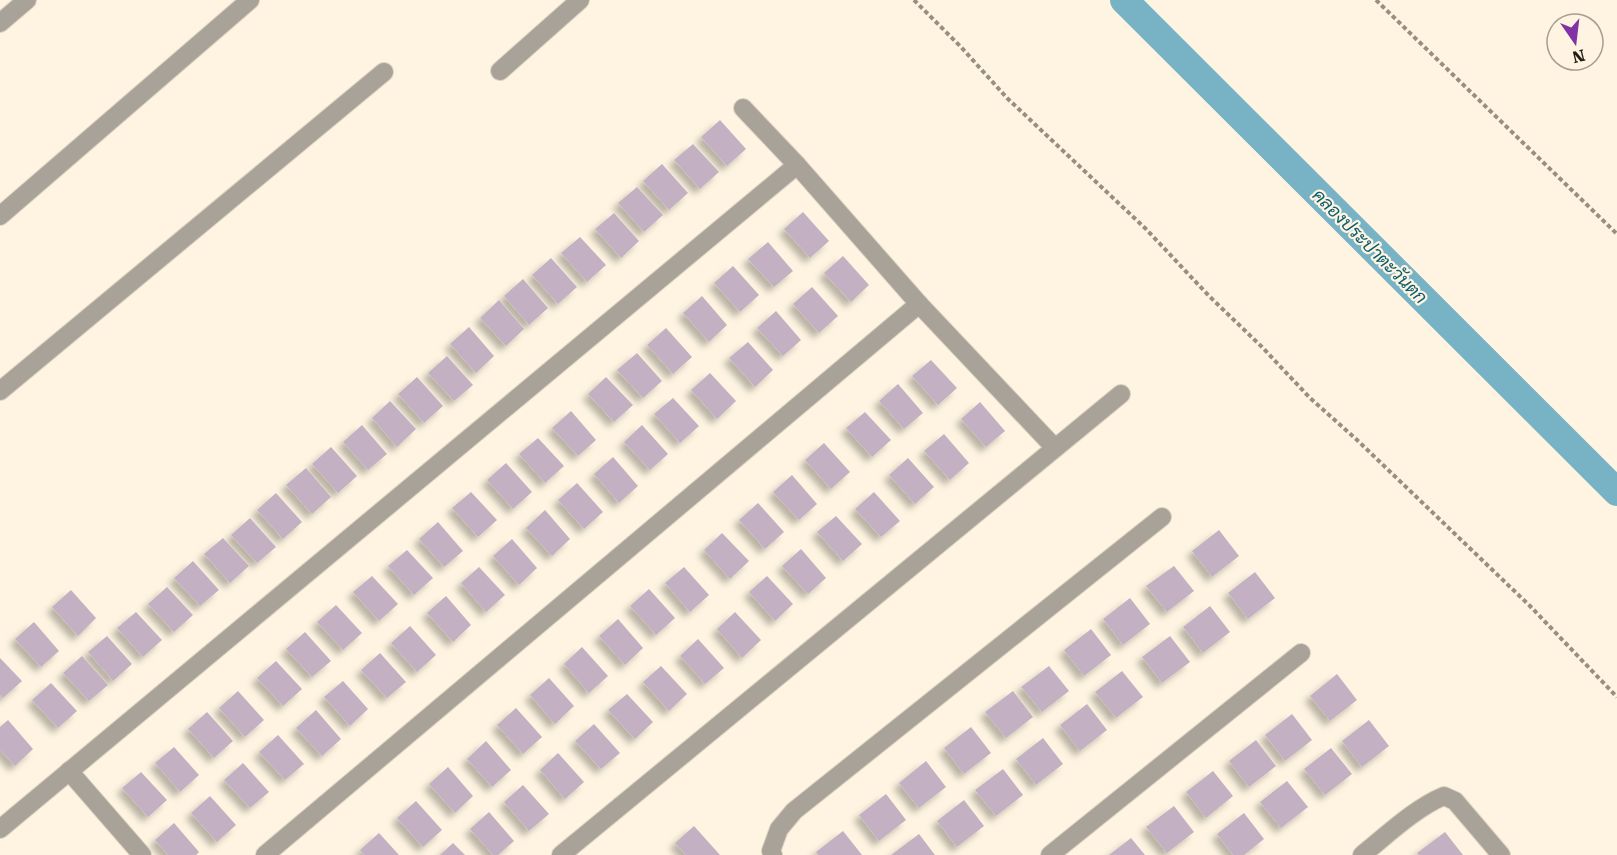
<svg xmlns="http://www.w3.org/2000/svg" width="1617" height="855" viewBox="0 0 1617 855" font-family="'Roboto Serif',Sarabun,serif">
	<defs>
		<filter id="shadow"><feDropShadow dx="-5.5" dy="5.5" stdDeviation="3" flood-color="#0004"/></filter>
	</defs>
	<rect width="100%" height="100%" fill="#fef4e1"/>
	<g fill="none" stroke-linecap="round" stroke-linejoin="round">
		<path stroke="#78b3c5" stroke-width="28" d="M1124 0 1617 492"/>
	</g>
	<g fill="#c3b0c3" filter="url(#shadow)">
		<path d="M720 120 746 149 727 166 701 137Z"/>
		<path d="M693 144 719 172 700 189 674 160Z"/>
		<path d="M662 164 688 193 669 210 643 181Z"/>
		<path d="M637 187 663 215 644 232 618 203Z"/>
		<path d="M803 212 829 241 810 258 784 229Z"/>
		<path d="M614 213 639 241 621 258 595 229Z"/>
		<path d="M580 237 606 265 587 282 561 253Z"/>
		<path d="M768 242 793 271 774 287 748 259Z"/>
		<path d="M843 256 869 285 851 302 824 273Z"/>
		<path d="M551 258 577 287 558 304 532 275Z"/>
		<path d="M733 266 759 295 740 312 714 283Z"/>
		<path d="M523 279 548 308 529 325 504 296Z"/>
		<path d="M812 287 838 316 819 333 793 304Z"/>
		<path d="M702 296 727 325 709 342 683 313Z"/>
		<path d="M499 300 524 329 506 346 480 318Z"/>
		<path d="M776 311 801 340 783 356 757 328Z"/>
		<path d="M469 327 494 356 476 373 450 344Z"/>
		<path d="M666 328 692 357 673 374 647 345Z"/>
		<path d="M748 342 773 370 755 387 729 358Z"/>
		<path d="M637 353 662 381 643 398 617 370Z"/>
		<path d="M447 356 473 385 454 401 428 373Z"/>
		<path d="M931 360 957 388 938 405 912 376Z"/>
		<path d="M710 373 736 401 717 419 691 390Z"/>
		<path d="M417 377 443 406 424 423 398 394Z"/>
		<path d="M606 377 633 405 614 422 588 394Z"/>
		<path d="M898 384 923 413 904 429 879 401Z"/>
		<path d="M673 398 699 426 680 443 654 414Z"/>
		<path d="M390 401 416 429 397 447 372 418Z"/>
		<path d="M980 402 1005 431 986 447 961 419Z"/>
		<path d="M571 411 596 440 578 456 552 428Z"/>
		<path d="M865 412 891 440 872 457 846 428Z"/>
		<path d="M362 425 387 454 368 470 343 442Z"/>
		<path d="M642 425 668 454 650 470 624 442Z"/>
		<path d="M944 434 969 463 950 480 924 451Z"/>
		<path d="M538 438 564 466 545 483 519 454Z"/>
		<path d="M824 443 850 472 831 489 805 460Z"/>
		<path d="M331 447 357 476 338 493 312 464Z"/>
		<path d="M613 457 638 486 619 503 594 474Z"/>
		<path d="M908 458 934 487 915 504 889 475Z"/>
		<path d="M506 463 532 492 513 509 487 480Z"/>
		<path d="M306 468 331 497 312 514 286 485Z"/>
		<path d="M792 475 817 504 799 520 773 492Z"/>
		<path d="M577 483 603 512 584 529 558 500Z"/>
		<path d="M471 492 497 520 478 537 452 508Z"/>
		<path d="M874 492 900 521 881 537 855 509Z"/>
		<path d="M276 493 302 522 283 539 257 510Z"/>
		<path d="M758 503 784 532 765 549 739 520Z"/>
		<path d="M545 510 570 539 552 556 526 528Z"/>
		<path d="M836 516 862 544 843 561 817 532Z"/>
		<path d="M250 518 276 547 257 563 231 535Z"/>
		<path d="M438 522 463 551 444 567 419 539Z"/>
		<path d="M1219 530 1239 556 1212 577 1192 551Z"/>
		<path d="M722 533 749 561 730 579 704 550Z"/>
		<path d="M223 538 249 566 230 583 204 554Z"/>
		<path d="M512 539 537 568 519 585 493 556Z"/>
		<path d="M801 549 826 578 808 594 782 566Z"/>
		<path d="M407 550 433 578 414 595 388 566Z"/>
		<path d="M193 561 219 590 200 606 174 578Z"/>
		<path d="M1174 566 1194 591 1167 612 1146 586Z"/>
		<path d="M479 567 505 595 486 612 461 583Z"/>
		<path d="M684 567 709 595 690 612 665 583Z"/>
		<path d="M1255 572 1275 598 1248 619 1228 593Z"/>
		<path d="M372 576 398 604 379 621 353 592Z"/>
		<path d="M767 576 793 604 775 621 749 592Z"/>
		<path d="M167 587 193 615 174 632 148 604Z"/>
		<path d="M649 589 675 618 656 635 630 606Z"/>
		<path d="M71 590 96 618 78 636 52 607Z"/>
		<path d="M446 596 471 625 453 642 427 613Z"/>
		<path d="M1130 598 1150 624 1123 645 1103 619Z"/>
		<path d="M336 605 362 633 343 650 317 622Z"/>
		<path d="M1210 606 1230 632 1203 653 1183 627Z"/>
		<path d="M136 612 162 640 143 657 117 628Z"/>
		<path d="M735 612 761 640 742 658 717 629Z"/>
		<path d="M618 619 643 648 625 665 599 636Z"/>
		<path d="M34 622 59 651 41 667 15 639Z"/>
		<path d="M410 626 436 655 417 672 391 643Z"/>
		<path d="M1091 629 1111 655 1084 676 1064 650Z"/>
		<path d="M305 632 331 661 312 677 286 649Z"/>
		<path d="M107 636 132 664 113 681 88 652Z"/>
		<path d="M1170 636 1190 662 1162 683 1142 657Z"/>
		<path d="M698 639 724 668 705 684 680 656Z"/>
		<path d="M582 647 608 676 589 693 564 664Z"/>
		<path d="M380 653 406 682 387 698 361 670Z"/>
		<path d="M82 656 108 685 89 701 63 673Z"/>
		<path d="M0 658 22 681 3 698 0 695Z"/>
		<path d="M276 661 302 689 283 706 257 678Z"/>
		<path d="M661 666 687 694 669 711 643 682Z"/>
		<path d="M1049 666 1069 691 1042 712 1021 687Z"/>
		<path d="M1122 671 1143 697 1116 718 1095 692Z"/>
		<path d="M1337 674 1357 700 1330 721 1310 696Z"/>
		<path d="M549 678 574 706 555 724 530 695Z"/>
		<path d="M343 681 368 709 350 726 324 697Z"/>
		<path d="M51 683 77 711 58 728 32 700Z"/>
		<path d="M238 691 264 720 245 737 219 708Z"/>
		<path d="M1013 691 1033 717 1006 738 985 712Z"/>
		<path d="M627 694 653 722 635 739 608 710Z"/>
		<path d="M1087 704 1107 730 1080 751 1060 725Z"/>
		<path d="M516 708 542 737 523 754 497 725Z"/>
		<path d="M316 710 341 739 322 756 296 728Z"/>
		<path d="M207 712 233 741 214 758 188 729Z"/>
		<path d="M1292 714 1312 740 1285 761 1265 735Z"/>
		<path d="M8 720 33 749 15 766 0 750V727Z"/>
		<path d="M1369 720 1389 746 1362 767 1342 741Z"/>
		<path d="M594 724 620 753 601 769 575 741Z"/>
		<path d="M971 727 991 753 964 774 944 748Z"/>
		<path d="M278 735 304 764 285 780 259 752Z"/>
		<path d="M1043 738 1063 764 1036 785 1016 759Z"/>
		<path d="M1256 740 1276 766 1249 787 1229 761Z"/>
		<path d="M486 741 511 770 492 787 467 759Z"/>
		<path d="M174 747 199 775 180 792 155 763Z"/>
		<path d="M1331 748 1352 774 1325 795 1304 769Z"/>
		<path d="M558 753 584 782 565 799 540 770Z"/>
		<path d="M926 761 946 787 919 808 899 783Z"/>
		<path d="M243 763 269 792 250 808 224 780Z"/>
		<path d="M448 767 473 796 455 813 429 784Z"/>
		<path d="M1003 769 1023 795 996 816 975 790Z"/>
		<path d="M1213 771 1233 796 1206 818 1186 792Z"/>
		<path d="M141 772 167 800 148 817 122 788Z"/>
		<path d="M1287 781 1308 807 1281 828 1260 802Z"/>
		<path d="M523 785 549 814 529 831 504 802Z"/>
		<path d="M886 794 906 820 879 841 859 815Z"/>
		<path d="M210 796 236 825 217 842 191 813Z"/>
		<path d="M964 800 984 826 957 847 937 821Z"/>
		<path d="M416 801 442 830 423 847 397 818Z"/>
		<path d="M1174 806 1194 832 1167 853 1146 827Z"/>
		<path d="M489 812 514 841 498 855H493L470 829Z"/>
		<path d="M1244 813 1264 839 1244 855H1233L1217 834Z"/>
		<path d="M174 823 199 852 196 855H168L155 840Z"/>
		<path d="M694 826 720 855H686L675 843Z"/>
		<path d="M843 831 862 855H818L816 852Z"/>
		<path d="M1445 832 1463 855H1419L1417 853Z"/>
		<path d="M379 833 399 855H364L360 850Z"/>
		<path d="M919 834 935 855H891Z"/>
		<path d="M1131 838 1145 855H1109Z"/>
		<path d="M453 843 465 855H440Z"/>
	</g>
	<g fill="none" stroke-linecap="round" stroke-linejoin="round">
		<defs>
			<g id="street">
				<path d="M0 23 27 0"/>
				<path d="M500 71 580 0"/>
				<path d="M743 108 797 165 919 304 1055 448"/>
				<path d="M0 216 250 0"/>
				<path d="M0 391 384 72"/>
				<path d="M69 771 142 855"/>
				<path d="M0 829 797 165"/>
				<path d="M265 855 919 304"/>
				<path d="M561 855 1121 394"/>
				<path d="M773 855 771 851 779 829 794 811 1162 517"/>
				<path d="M1050 855 1301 653"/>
				<path d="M1362 855C1387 835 1415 808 1444 796L1455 801 1501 855"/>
			</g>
		</defs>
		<use href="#street" stroke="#dbd2c0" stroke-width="20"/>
		<g stroke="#978f81" stroke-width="4" stroke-dasharray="4.5 3" stroke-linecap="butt">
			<path d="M914 0 961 47 1007 98 1146 229 1209 296 1262 347 1310 398 1356 439 1530 606 1617 697"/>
			<path d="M1376 0 1617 234"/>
		</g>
		<use href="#street" stroke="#a9a299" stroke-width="18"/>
	</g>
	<g text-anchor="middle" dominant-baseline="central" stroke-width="4.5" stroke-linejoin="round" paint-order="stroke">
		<g font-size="18" font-style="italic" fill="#0a5d70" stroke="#fef4e1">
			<text transform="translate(1370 246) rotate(45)">คลองประปาตะวันตก</text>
		</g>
	</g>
	<g transform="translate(1575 42) rotate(166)"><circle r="28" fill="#fef4e1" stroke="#a69e8f" stroke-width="1.5"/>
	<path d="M0-4.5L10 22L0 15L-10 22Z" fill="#8132a3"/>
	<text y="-9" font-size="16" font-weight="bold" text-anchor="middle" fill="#221e15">N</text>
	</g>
</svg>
